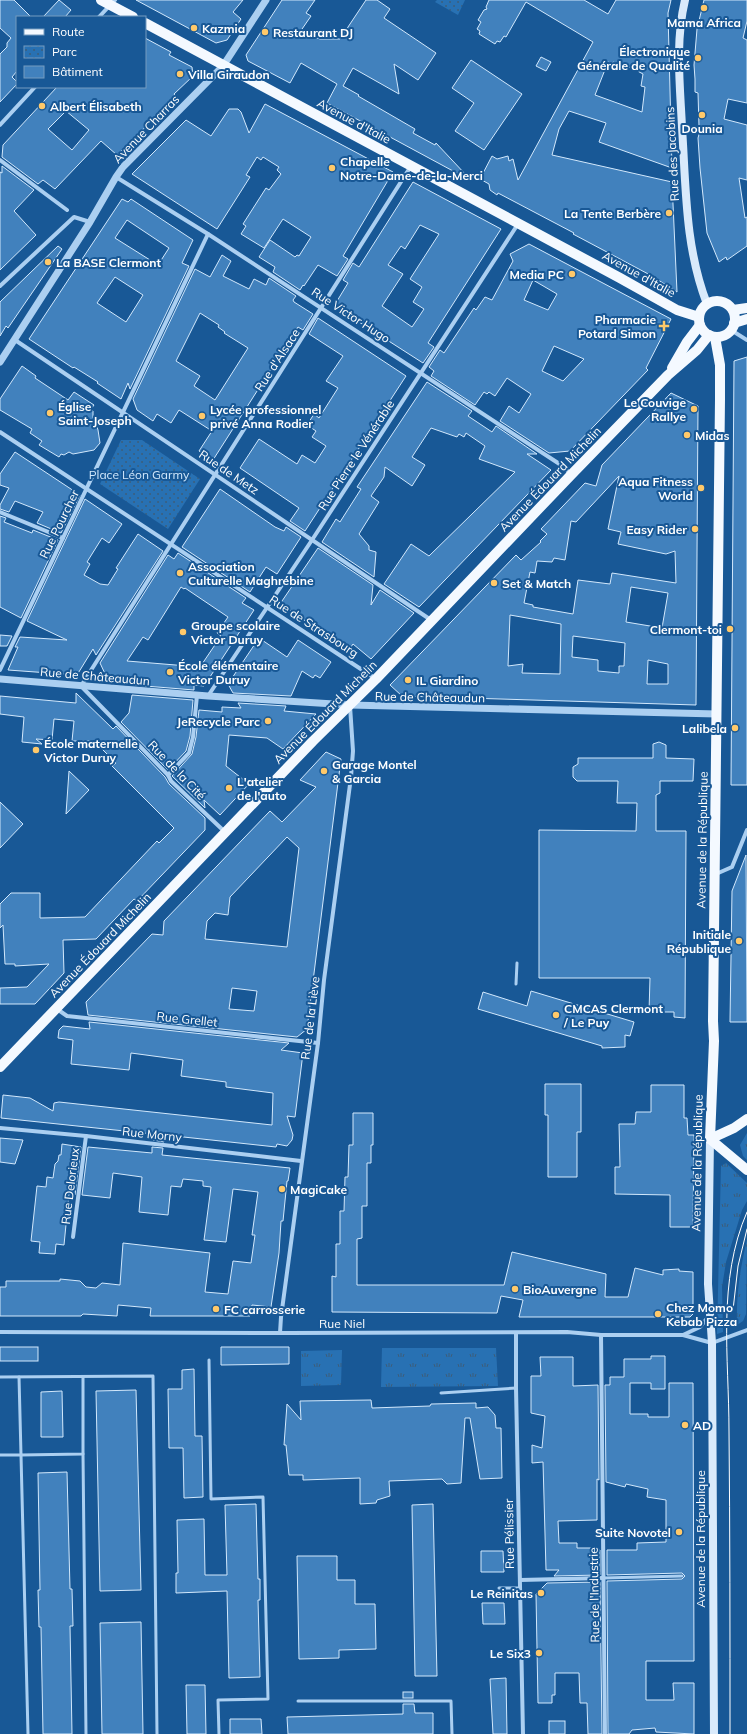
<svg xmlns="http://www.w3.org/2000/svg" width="747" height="1734" viewBox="0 0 747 1734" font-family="Mulish,sans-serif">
	<defs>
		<pattern id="grass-tufts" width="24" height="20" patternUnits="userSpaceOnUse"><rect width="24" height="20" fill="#2871b3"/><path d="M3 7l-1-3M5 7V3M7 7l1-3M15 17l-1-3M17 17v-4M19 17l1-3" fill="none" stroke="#3c5d7a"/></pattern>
		<pattern id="park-dots" width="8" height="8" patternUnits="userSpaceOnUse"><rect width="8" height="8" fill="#2871b3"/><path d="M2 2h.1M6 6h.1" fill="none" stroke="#3c5d7a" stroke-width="1.8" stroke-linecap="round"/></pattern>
	</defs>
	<rect width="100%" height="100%" fill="#185896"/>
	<g fill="url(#grass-tufts)">
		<path d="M747 1133V1160L743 1156 740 1145Z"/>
		<path d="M726 1163 747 1183V1201L742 1210 726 1262 722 1287 723 1332 717 1334 721 1166Z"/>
		<path d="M747 1240 746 1314 743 1321 737 1325C736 1296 740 1268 747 1240Z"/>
		<path d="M382 1348H496L498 1386 381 1387Z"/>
		<path d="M342 1350 341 1385 301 1386V1351Z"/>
	</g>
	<g fill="url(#park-dots)">
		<path d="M437 0H465L458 15 435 2Z"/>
		<path d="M121 440H142L200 479 168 529 100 484Z"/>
	</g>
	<g fill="#4181bd" stroke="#d2e8fc" fill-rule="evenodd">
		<path d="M0 0H14L31 17H17V71L12 77 17 82V84L0 102V54L7 47V43L11 38 0 28Z"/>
		<path d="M59 0 71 10 65 17H43Z"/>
		<path d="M136 0H243L233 12 241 19 227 40 216 43Z"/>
		<path d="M282 0H315L306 13 311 16 300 32 320 39H340L366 0H377L390 9 384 18 436 53 418 80 394 64 399 94 353 68 343 86 359 95 358 96 415 129 413 133 435 145 436 143 467 176 466 178 327 103 337 84 301 63 290 83 248 61 246 55Z"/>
		<path d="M489 0H584L608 14 616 0H671L668 13 672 168 599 142 606 123 569 111 559 129 552 155 672 182 677 292 652 276 573 234 574 233 498 193 497 195 490 190 489 184 480 179 492 156 497 159 508 156 509 161 513 159 518 180 593 42 526 2 506 37 504 36 500 42 497 41 495 44 479 34 480 31 477 29 481 22 478 20 484 10 487 9 486 7ZM608 62 612 64 613 62 627 68 630 67 643 74 641 86 645 87 642 112 595 95Z"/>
		<path d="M704 0H747V21L743 38 747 40V103L728 99 724 119 747 125V180L739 178 745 218 747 217V246L727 260 726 257 719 262 707 233 700 168 698 138 701 127 699 126 698 93 695 92V79L694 65 697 29Z"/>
		<path d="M145 38 171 52 169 55 192 67 193 76 174 94 176 97 117 155 101 141 55 189 43 180 38 184 2 157 3 145 57 87H145ZM66 111 89 130 72 150 48 129Z"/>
		<path d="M541 57 551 62 546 71 536 66Z"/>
		<path d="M471 60 522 94 484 150 455 131 474 103 452 88Z"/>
		<path d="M265 104 393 172 343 256 348 259 337 276 318 265 304 286 303 285 300 290 273 272 275 267 259 257 270 240 295 257 297 255 299 256 311 237 283 219 264 248 241 234 246 226 243 224 266 188 269 190 281 174 277 170 279 167 263 157 261 160 257 157 246 175 250 177 217 229 132 174 186 120 211 136 229 109H238L241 112 249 133Z"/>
		<path d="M2 166 34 190 14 211 36 235 0 270V172L2 173Z"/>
		<path d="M413 182 501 229 428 343 434 347 423 363 334 306 348 283 343 280 353 263 359 267ZM420 225 439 234 410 279 422 287 413 302 424 309 412 327 382 306 403 274 388 265 401 246 405 249Z"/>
		<path d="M122 199 128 202 131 199 193 240 182 263 189 266 130 389 128 383 121 399 97 383 98 382 74 367 73 368 29 339ZM127 220 169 248 158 265 115 238ZM115 277 143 295 126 322 97 303Z"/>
		<path d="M529 244 671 319 646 368 648 370 570 451 549 453 500 421 509 406 519 413 531 394 507 378 495 396 489 392 487 394 484 392 475 405 431 376 434 371 429 367 440 350 444 353 474 308 476 310 485 297 492 300 513 261 510 254ZM533 280 557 294 548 310 524 300ZM554 346 584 359 563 381 542 371Z"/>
		<path d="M58 246 62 249 8 328 6 326 0 336V302Z"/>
		<path d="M222 255 231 261 223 276 249 289 254 279 266 285 269 278 296 296 293 300 294 302 313 314 303 330 298 327 213 460 199 451 212 431 179 410 171 423 157 414 153 421 137 410 133 399 195 269 210 277ZM200 313 219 325 218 327 225 332 224 333 248 348 215 400 194 386 200 376 176 361Z"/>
		<path d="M318 318 406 376 305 531 290 521 299 508 240 468 259 439 297 464 302 455 315 463 326 446 312 437 316 431 307 425 314 414 319 418 338 388 326 381 343 356 309 334Z"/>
		<path d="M747 357V785H731L734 361Z"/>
		<path d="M22 366 36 376 35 378 68 400 74 392 94 405 91 409 93 411V418L95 420 98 430 100 443 94 450 73 454 69 452 64 455 61 454 59 457 39 445 42 441 30 433 32 429 0 410V399Z"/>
		<path d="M427 382 472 411 468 416 492 432 496 426 537 454H527L551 470 419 607 384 584 411 544 429 556 515 472 479 459 485 446 466 433 464 437 459 434 457 437 431 428 412 457 425 465 412 486 385 467 384 477 371 496 379 502 359 534 369 546V550L376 552 374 577 322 542 336 519 340 522 361 489 357 487Z"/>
		<path d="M671 393 698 406 696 705 402 696 390 685 516 555 521 560 541 542 540 541 547 534 541 529 585 483 596 486 602 465ZM619 476 608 529 621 532 618 544 666 554 675 551 676 583 612 573 610 584 578 580 573 614 533 607V605L524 603 530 572 535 573 537 561 552 562 554 558 565 560 571 521 576 522ZM631 587 668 593 662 628 626 622ZM510 615 561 624 560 674 522 673 523 664 508 666ZM573 636 625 643 624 666H619V673L598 671V660L572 657ZM648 660 668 664V684H647Z"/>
		<path d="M15 452 80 495 61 533 37 523 43 512 15 501 9 512 0 509V505L9 488 0 485V474Z"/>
		<path d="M220 489 275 527 284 531 286 527 301 537 277 574 266 567 250 592 182 547Z"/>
		<path d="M85 499 122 524 109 543 102 538 87 562 90 564 84 575 100 584 108 585 118 569 116 568 138 534 163 551 96 655 93 649 77 675 8 670 18 647H15L20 637 67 640 27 621Z"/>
		<path d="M0 516 6 518 4 522 32 533 33 530 58 540 21 618 0 607Z"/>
		<path d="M318 548 373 585 371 605 380 590 414 613 371 659 353 644 349 650 280 604Z"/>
		<path d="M178 553 246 598 242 603 254 610 204 686 194 685V690L133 685 134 680 107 678 100 663 168 555 174 559ZM181 587 184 589 185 588 228 617 217 633 221 636 200 667 127 661 143 637 148 640Z"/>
		<path d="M0 635 12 636 7 646H0Z"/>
		<path d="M259 638 287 657 298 640 331 662 320 678 315 675 313 678 302 671 291 696 233 693 228 684Z"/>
		<path d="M76 693 113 729 116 726 165 777 169 784 205 818V830L137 901 134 899 96 939 63 940 64 973 35 1004H0V988L27 987 49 964 15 966V964H5L3 925 0 928V904L11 893H40V918L85 917 157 841 159 843 174 828 112 766 116 763 94 741H72L74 721 54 719 52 740 36 739 42 744 22 742 24 717 0 714V696L76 703Z"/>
		<path d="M132 695 193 700 190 736 186 751 168 770 121 722 129 713Z"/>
		<path d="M238 703 286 706 284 711 316 714 283 749 267 738 229 735 226 766 249 784 220 815 204 800 205 808 172 776 192 754 196 737 199 710 222 712V707L241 708Z"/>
		<path d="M659 742 666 745V758L694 759 693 781H660V793L656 795V831H686L685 1018 674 1017V1012H649L650 978H539V830L636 831 637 803H617L618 781H577L573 777V767L578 764V758H653V744Z"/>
		<path d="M326 752 341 759 307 1029 297 1037 88 1015 86 1002 152 934 163 935 164 921 270 811 282 822 316 787 300 780ZM287 837 299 848 287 947 205 939 207 921 215 913 228 915 230 897ZM232 988 257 991 254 1011 229 1009Z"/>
		<path d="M69 771 89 790 66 814Z"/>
		<path d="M0 802 23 824 0 848Z"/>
		<path d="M746 855 747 1022H730L732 891Z"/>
		<path d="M531 991 634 1022 630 1036 625 1035V1047L602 1048V1046L478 1009 483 992 527 1006Z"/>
		<path d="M89 1022 289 1043 281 1050 303 1053 295 1117 287 1116 293 1135 292 1140 287 1146 277 1144 276 1147 165 1135 164 1142 153 1140V1134L1 1118 3 1095 30 1098 53 1111 54 1103 59 1102 272 1125 273 1093 226 1087V1082L181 1076 183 1060 131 1053 129 1070 71 1064 73 1040 58 1038 59 1030 63 1026 90 1029Z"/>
		<path d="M545 1084H581V1132H577V1177H548V1115H545Z"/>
		<path d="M651 1085H684V1118H687L688 1135H694L693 1227H670V1195L615 1194V1167H620L619 1124H635L636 1112H651Z"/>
		<path d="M353 1113H373V1145H371V1163H367V1206H362V1238L357 1239V1285H504L512 1252 606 1274 605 1297H628L635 1268 663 1275V1270L679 1269V1271L693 1272V1314L690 1317H519L523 1300 501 1296 497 1313 332 1312V1276L336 1277V1244H340V1211H344L345 1177H348L349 1145H353Z"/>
		<path d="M0 1138 23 1140 15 1164 0 1162Z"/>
		<path d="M62 1144 81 1147 75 1195 69 1194 64 1245 56 1244 55 1254 39 1253 40 1242 31 1241 37 1186 46 1187 47 1177 53 1178 55 1164 58 1161 59 1155H61Z"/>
		<path d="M88 1147 152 1153V1147L163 1148 162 1155 290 1168 288 1181H287L283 1221H281L279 1253 271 1307 252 1305 250 1316H150L151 1308 118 1305 117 1316 83 1314 81 1316H0V1287H6V1281H60V1279L80 1281 86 1287 96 1288 102 1283 120 1285 123 1243 210 1253 205 1292 228 1294 233 1261 251 1263 255 1235H252L258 1192 233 1189 226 1242 204 1240 211 1187 203 1186V1181L183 1179 181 1187 171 1186 168 1215 139 1212 142 1177 113 1173 110 1198 82 1195Z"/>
		<rect x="0" y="1347" width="38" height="14"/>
		<path d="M221 1347H289V1364L221 1365Z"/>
		<path d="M651 1356H665V1389H651V1383H630V1414H648V1417H669V1383H693L694 1661H646V1700H674L673 1683H694V1734L656 1732 655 1728 632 1730 629 1734H608L607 1581 682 1579 685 1576 682 1573 607 1575V1550H637V1543L666 1542V1500L647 1497 648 1489 626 1484 625 1487 606 1482 605 1385H610V1377H624V1359H651Z"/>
		<path d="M540 1357H573V1386L598 1385 599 1480 597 1479V1520L558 1521 559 1543H577V1548H597V1550H600V1575L554 1576 559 1570H546L543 1462 532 1463V1445L542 1448 545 1416 531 1413V1376H541Z"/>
		<path d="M194 1369 195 1436H202L203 1497 184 1498 183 1448H169L168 1389H182V1370Z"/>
		<path d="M136 1390 141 1590 100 1591 96 1391Z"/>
		<path d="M62 1391 63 1437H41V1392Z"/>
		<path d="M371 1400 372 1408 430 1406 431 1404 476 1403V1408L488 1407 495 1415 496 1428H501L502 1478 480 1479 470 1418H465L461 1483 447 1484 442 1479 389 1481 390 1496 377 1500 376 1503 360 1504V1478L303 1480V1475H289L286 1445H284L287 1404 301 1420 300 1401Z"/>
		<path d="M67 1472 70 1589H72L73 1626H70L72 1734H43L41 1627H39L38 1590H40L38 1473Z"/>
		<path d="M256 1504 258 1579H260V1600H258L260 1677 229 1678 227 1591 176 1593V1573H178L177 1520 204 1519 205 1575H227L225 1505Z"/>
		<path d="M433 1504 437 1676H415L412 1505Z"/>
		<path d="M481 1551H503L504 1572H481Z"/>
		<path d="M297 1556H337V1580H355V1604H375L376 1649 339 1650V1658L299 1659Z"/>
		<path d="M600 1582 602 1734H588L587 1703H580L579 1673H555V1695H552V1703H538L536 1594 547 1583Z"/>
		<path d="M482 1603H504L505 1624H483Z"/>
		<path d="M141 1622 143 1734H102L100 1623Z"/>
		<path d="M506 1678 507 1734H493L490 1679Z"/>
		<path d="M186 1685H205L206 1734H187Z"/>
		<rect x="403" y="1692" width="10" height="6"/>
		<path d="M403 1704H414L415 1713H433V1734H288L287 1717 403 1714Z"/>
		<path d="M230 1719H261L262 1734H230Z"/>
		<rect x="549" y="1721" width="16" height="13"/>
	</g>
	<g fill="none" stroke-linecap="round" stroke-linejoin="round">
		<g stroke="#abcff1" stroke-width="3">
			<path d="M516 984 517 963"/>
			<path d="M209 1360 211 1499 263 1497 268 1699 218 1700 219 1734"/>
			<path d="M0 1377 153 1376 157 1734"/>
			<path d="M19 1377 21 1455 83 1454V1377"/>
			<path d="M441 1393 516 1388"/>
			<path d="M83 1454 86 1734"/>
			<path d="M0 1455H21L28 1734"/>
			<path d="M603 1578 682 1576"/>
			<path d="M499 1588H519"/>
			<path d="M298 1701H451L452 1734"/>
		</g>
		<g stroke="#abcff1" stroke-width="4">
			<path d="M99 17 115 0"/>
			<path d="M0 125 35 87"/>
			<path d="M0 160 67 210"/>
			<path d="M116 177 208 234 558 463 571 474"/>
			<path d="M0 286 74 217 90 222"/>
			<path d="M731 330 747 340"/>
			<path d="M15 340 431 620"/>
			<path d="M0 432 376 679"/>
			<path d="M0 512 63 538"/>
			<path d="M0 670 208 234"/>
			<path d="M208 696 312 540 518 224"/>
			<path d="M168 775 189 753 193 737 197 695"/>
			<path d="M225 832 171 781 168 775 81 686 411 166"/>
			<path d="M716 874 732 867 747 830"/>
			<path d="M57 1009 67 1016 318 1043"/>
			<path d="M0 1128 86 1136 301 1161"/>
			<path d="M73 1237 86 1136"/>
			<path d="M0 1332 289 1333 567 1332 601 1335H683L712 1343 747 1330"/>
			<path d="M280 1333 281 1317 318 1043 324 980 351 777 353 751 350 706"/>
			<path d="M516 1333V1388L523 1734"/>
			<path d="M601 1335 605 1734"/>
			<path d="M683 1335 700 1327 709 1316"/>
			<path d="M520 1580 603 1578"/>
		</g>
		<g stroke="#abcff1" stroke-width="7">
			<path d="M0 362 90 222 116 177 123 167 223 66 266 0"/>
			<path d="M0 679 208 696 350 705 717 714"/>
		</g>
		<g stroke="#d9eafb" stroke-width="8">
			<path d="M685 0C675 42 680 85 682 127 686 188 685 247 707 304"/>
			<path d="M710 1139 708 1284 712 1343 714 1734"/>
		</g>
		<g stroke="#f4f9ff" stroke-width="10">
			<path d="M101 0 133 17"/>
			<path d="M145 23 620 278 677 310 699 317"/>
			<circle cx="717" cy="319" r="18"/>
			<path d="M733 310 747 308"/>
			<path d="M734 323 747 319"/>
			<path d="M672 368 687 342 700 325"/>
			<path d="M0 1067 313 741 376 679 571 475 668 375 697 350 709 335"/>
			<path d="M710 1139 714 1041 713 1021 720 399V365L715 337"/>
			<path d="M710 1139 747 1170"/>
			<path d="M710 1139 734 1128 747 1119"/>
		</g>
		<g stroke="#fff" stroke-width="1">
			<path d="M733 1310 738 1266 747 1229"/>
			<path d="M730 1734C730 1633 730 1532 729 1431 729 1357 717 1281 747 1212"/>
		</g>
	</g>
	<g fill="#ffc96a" stroke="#185896" stroke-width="1.5">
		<circle cx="704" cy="8" r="4"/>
		<circle cx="194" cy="28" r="4"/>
		<circle cx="265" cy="32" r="4"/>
		<circle cx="698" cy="58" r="4"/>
		<circle cx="180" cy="74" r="4"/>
		<circle cx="42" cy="106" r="4"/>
		<circle cx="702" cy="115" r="4"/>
		<circle cx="332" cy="168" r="4"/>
		<circle cx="669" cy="213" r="4"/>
		<circle cx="48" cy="262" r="4"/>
		<circle cx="572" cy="274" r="4"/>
		<path d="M662 320h4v4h4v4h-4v4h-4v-4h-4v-4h4z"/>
		<circle cx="694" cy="409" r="4"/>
		<circle cx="50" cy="413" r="4"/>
		<circle cx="202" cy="416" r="4"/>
		<circle cx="687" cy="435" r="4"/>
		<circle cx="701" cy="488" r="4"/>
		<circle cx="695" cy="529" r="4"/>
		<circle cx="180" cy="573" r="4"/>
		<circle cx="494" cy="583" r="4"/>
		<circle cx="730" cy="629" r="4"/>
		<circle cx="183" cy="632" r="4"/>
		<circle cx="170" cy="672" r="4"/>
		<circle cx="408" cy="680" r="4"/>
		<circle cx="268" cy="721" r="4"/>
		<circle cx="735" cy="728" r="4"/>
		<circle cx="36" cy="750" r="4"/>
		<circle cx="324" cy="771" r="4"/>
		<circle cx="229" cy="788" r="4"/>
		<circle cx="739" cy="941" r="4"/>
		<circle cx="556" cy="1015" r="4"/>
		<circle cx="282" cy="1189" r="4"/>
		<circle cx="515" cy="1289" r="4"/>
		<circle cx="216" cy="1309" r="4"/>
		<circle cx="658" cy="1314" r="4"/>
		<circle cx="685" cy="1425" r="4"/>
		<circle cx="679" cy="1532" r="4"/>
		<circle cx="541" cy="1593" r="4"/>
		<circle cx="539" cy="1653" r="4"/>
	</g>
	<g text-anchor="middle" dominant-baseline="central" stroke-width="4" stroke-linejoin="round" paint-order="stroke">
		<g font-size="12" font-weight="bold" fill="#fff" stroke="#185896" text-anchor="start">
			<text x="704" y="22" text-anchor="middle">Mama Africa</text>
			<text x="202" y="28">Kazmia</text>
			<text x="273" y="32">Restaurant DJ</text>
			<text x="690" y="51" text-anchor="end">Électronique<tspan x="690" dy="14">Générale de Qualité</tspan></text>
			<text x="188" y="74">Villa Giraudon</text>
			<text x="50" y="106">Albert Élisabeth</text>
			<text x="702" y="128" text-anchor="middle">Dounia</text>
			<text x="340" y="161">Chapelle<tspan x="340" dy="14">Notre-Dame-de-la-Merci</tspan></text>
			<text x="661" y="213" text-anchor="end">La Tente Berbère</text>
			<text x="56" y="262">La BASE Clermont</text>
			<text x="564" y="274" text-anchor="end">Media PC</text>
			<text x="656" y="319" text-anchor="end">Pharmacie<tspan x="656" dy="14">Potard Simon</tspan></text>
			<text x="686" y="402" text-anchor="end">Le Couvige<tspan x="686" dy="14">Rallye</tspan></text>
			<text x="58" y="406">Église<tspan x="58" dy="14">Saint-Joseph</tspan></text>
			<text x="210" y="409">Lycée professionnel<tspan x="210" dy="14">privé Anna Rodier</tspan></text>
			<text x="695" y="435">Midas</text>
			<text x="693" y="481" text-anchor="end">Aqua Fitness<tspan x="693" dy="14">World</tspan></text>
			<text x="687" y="529" text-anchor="end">Easy Rider</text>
			<text x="188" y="566">Association<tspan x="188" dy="14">Culturelle Maghrébine</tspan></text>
			<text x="502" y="583">Set &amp; Match</text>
			<text x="191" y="625">Groupe scolaire<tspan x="191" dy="14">Victor Duruy</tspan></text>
			<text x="722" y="629" text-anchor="end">Clermont-toi</text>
			<text x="178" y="665">École élémentaire<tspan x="178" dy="14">Victor Duruy</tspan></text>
			<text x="416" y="680">IL Giardino</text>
			<text x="260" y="721" text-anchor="end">JeRecycle Parc</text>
			<text x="727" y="728" text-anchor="end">Lalibela</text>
			<text x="44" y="743">École maternelle<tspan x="44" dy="14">Victor Duruy</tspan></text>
			<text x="332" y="764">Garage Montel<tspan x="332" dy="14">&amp; Garcia</tspan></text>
			<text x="237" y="781">L'atelier<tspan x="237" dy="14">de l'auto</tspan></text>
			<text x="731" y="934" text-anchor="end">Initiale<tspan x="731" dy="14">République</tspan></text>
			<text x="564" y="1008">CMCAS Clermont<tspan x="564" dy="14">/ Le Puy</tspan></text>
			<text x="290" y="1189">MagiCake</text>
			<text x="523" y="1289">BioAuvergne</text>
			<text x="666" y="1307">Chez Momo<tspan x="666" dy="14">Kebab Pizza</tspan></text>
			<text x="224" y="1309">FC carrosserie</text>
			<text x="693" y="1425">AD</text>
			<text x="671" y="1532" text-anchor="end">Suite Novotel</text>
			<text x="533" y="1593" text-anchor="end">Le Reinitas</text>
			<text x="531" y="1653" text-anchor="end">Le Six3</text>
		</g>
		<g font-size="12" fill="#fff" stroke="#185896">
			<text transform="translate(354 121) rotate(28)">Avenue d'Italie</text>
			<text transform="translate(146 129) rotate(-46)">Avenue Charras</text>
			<text transform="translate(672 154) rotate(-93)">Rue des Jacobins</text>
			<text transform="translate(639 274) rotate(29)">Avenue d'Italie</text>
			<text transform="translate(351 315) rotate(33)">Rue Victor Hugo</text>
			<text transform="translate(277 360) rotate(-57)">Rue d'Alsace</text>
			<text transform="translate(356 455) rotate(-57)">Rue Pierre le Vénérable</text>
			<text transform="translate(229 472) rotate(34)">Rue de Metz</text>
			<text transform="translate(550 479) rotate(-46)">Avenue Édouard Michelin</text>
			<text transform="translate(59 524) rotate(-64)">Rue Pourcher</text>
			<text transform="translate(314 626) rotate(33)">Rue de Strasbourg</text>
			<text transform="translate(95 676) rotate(5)">Rue de Châteaudun</text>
			<text transform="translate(430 697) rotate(1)">Rue de Châteaudun</text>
			<text transform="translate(325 712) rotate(-45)">Avenue Édouard Michelin</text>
			<text transform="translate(177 770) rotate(46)">Rue de la Cité</text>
			<text transform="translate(702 840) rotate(-89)">Avenue de la République</text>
			<text transform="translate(100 945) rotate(-46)">Avenue Édouard Michelin</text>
			<text transform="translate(310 1018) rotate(-83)">Rue de la Liève</text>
			<text transform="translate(187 1019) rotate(6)">Rue Grellet</text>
			<text transform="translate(152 1134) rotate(6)">Rue Morny</text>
			<text transform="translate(697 1163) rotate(-89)">Avenue de la République</text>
			<text transform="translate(70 1186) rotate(-83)">Rue Delorieux</text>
			<text x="342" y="1323">Rue Niel</text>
			<text transform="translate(509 1534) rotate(-91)">Rue Pélissier</text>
			<text transform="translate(700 1539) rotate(-90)">Avenue de la République</text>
			<text transform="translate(594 1595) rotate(-91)">Rue de l'Industrie</text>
		</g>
		<g font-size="12" fill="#d2e8fc" stroke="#185896">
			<text x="139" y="474">Place Léon Garmy</text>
		</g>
	</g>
	<rect x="16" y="16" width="130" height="72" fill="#185896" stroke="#749bc0"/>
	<rect x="24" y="29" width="20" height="6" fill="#f4f9ff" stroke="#749bc0"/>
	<text x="52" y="36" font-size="12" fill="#ffffff">Route</text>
	<rect x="24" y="46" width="20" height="12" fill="url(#park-dots)" stroke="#749bc0"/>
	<text x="52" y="56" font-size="12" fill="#ffffff">Parc</text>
	<rect x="24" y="66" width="20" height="12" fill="#4181bd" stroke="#749bc0"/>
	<text x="52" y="76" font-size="12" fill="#ffffff">Bâtiment</text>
</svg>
